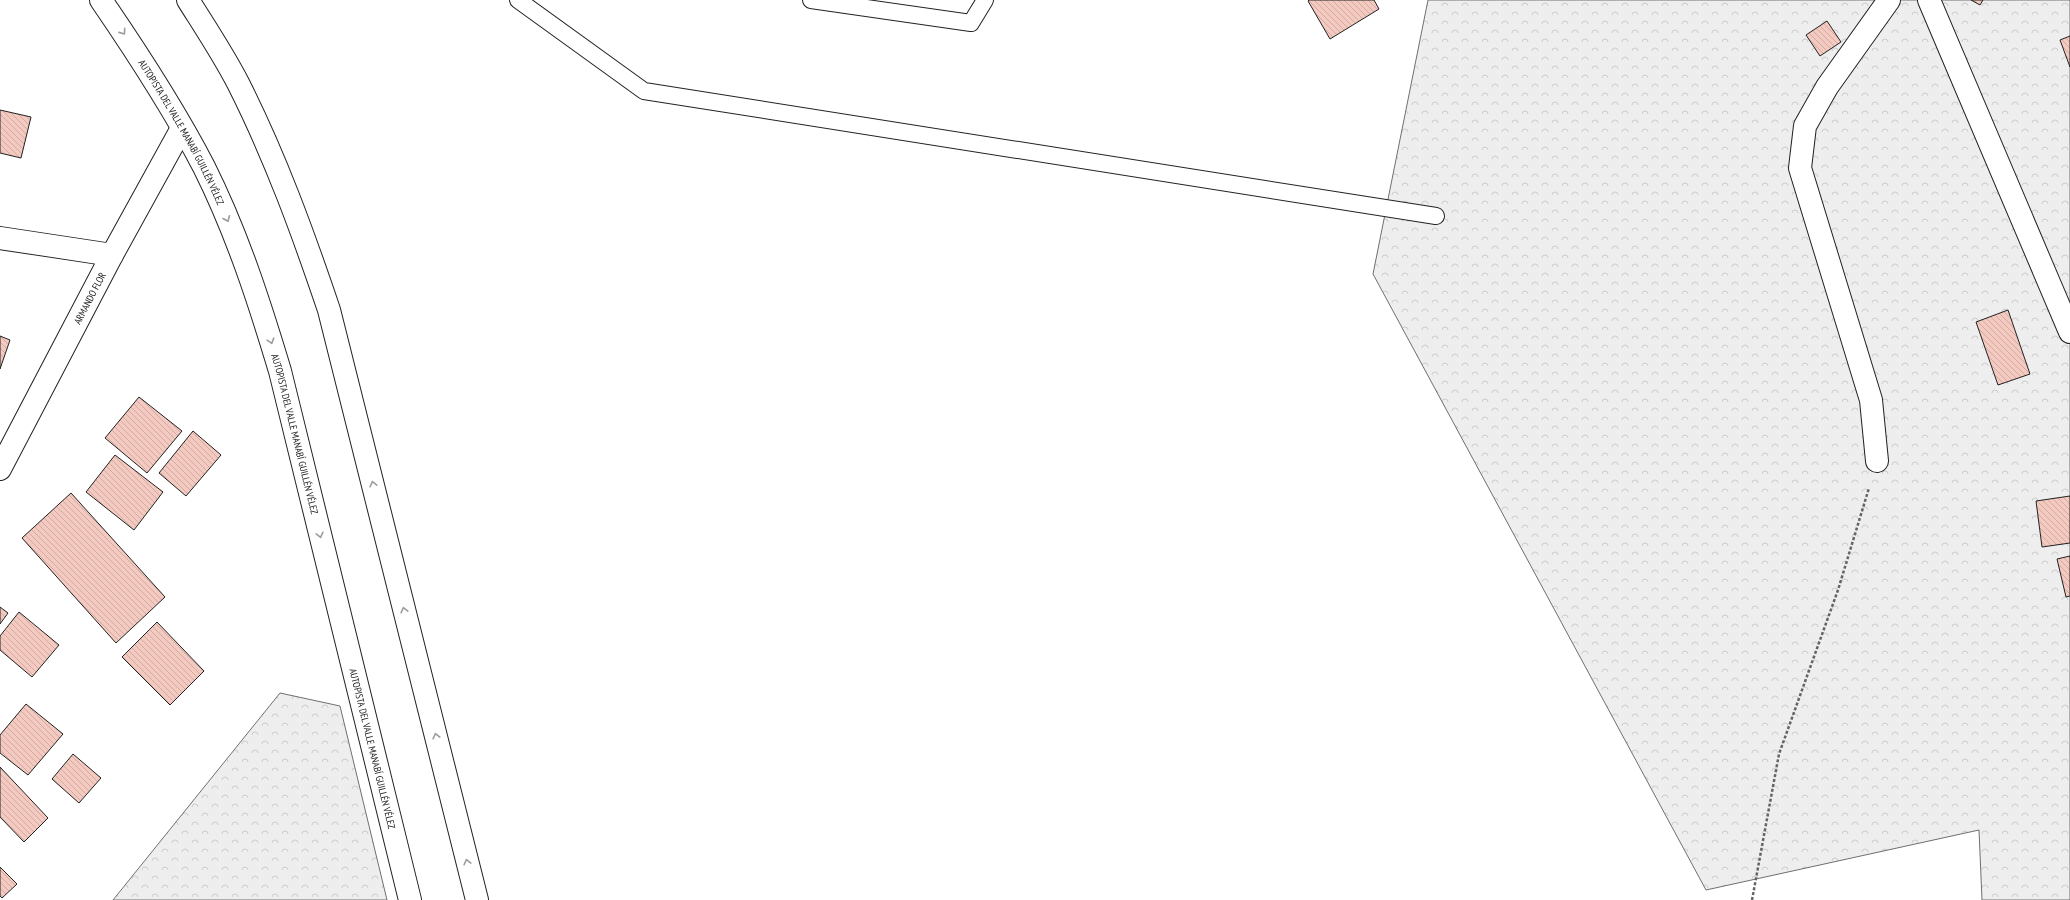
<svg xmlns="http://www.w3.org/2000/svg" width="2070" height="900" viewBox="0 0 2070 900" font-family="'PT Sans Narrow',sans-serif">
	<defs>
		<pattern id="forest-crowns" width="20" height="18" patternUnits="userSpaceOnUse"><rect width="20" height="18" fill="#eee"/><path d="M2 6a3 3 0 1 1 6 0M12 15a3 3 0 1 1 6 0" fill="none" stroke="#ccc"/></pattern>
		<pattern id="building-back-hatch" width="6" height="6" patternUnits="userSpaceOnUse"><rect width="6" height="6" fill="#f3c9c0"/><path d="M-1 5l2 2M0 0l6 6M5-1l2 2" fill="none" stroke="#d0aca5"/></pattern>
	</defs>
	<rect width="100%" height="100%" fill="#fff"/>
	<g fill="url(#forest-crowns)" stroke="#6f6f6f">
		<path d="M1428 0H2070V900H1982L1979 830 1706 890 1373 274Z"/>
		<path d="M280 693 340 706 387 900H113Z"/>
	</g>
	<g fill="url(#building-back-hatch)" stroke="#222">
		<path d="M1309 0H1374L1379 9 1330 39 1308 1Z"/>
		<path d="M1971 0H1983L1980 5Z"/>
		<path d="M1827 21 1841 42 1820 56 1806 35Z"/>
		<path d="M2070 36V67L2060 40Z"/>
		<path d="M0 110 31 117 21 158 0 153Z"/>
		<path d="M2008 310 2030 374 1998 385 1976 322Z"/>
		<path d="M0 336 10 340 0 369Z"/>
		<path d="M139 397 182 431 147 473 105 438Z"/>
		<path d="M193 431 221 455 186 496 159 473Z"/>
		<path d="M115 455 163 492 134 530 86 492Z"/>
		<path d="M71 493 165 597 116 643 22 538Z"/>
		<path d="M2070 496V543L2042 547 2036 501Z"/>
		<path d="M2070 556V596L2066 597 2057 559Z"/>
		<path d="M0 607 8 613 0 624Z"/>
		<path d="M19 612 59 645 32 677 0 650V636Z"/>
		<path d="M157 622 204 671 170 705 122 657Z"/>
		<path d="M26 704 63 734 28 775 0 753V735Z"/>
		<path d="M73 754 101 778 79 803 52 779Z"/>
		<path d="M0 767 48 818 24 842 0 817Z"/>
		<path d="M0 867 17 884 2 898 0 896Z"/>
	</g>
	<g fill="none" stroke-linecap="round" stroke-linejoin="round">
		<defs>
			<g id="service">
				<path d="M518 0 644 91 1436 216"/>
				<path d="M811 0 971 23 985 0"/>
			</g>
			<g id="minor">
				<path d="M1929 0 2070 332"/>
				<path d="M0 238 112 255"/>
				<path d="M1877 461 1871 400 1800 168 1805 126 1827 87 1889 0"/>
				<path id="s1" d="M0 469 112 255 182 128"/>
			</g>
			<g id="primary">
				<path id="s2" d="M101 0C138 54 174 109 204 167 237 233 259 301 280 371L410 900"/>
				<path d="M188 0C205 27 223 54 238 83 275 156 303 233 329 310L477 900"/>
			</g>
		</defs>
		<use href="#service" stroke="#222" stroke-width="18"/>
		<use href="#minor" stroke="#222" stroke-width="24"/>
		<use href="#primary" stroke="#222" stroke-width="24"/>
		<path stroke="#646464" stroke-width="2.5" stroke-dasharray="3 2" stroke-linecap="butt" d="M1752 900 1779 754 1838 590 1869 488"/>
		<use href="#service" stroke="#fff" stroke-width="16"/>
		<use href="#minor" stroke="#fff" stroke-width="22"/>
		<use href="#primary" stroke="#fff" stroke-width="22"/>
	</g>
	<defs><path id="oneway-chevron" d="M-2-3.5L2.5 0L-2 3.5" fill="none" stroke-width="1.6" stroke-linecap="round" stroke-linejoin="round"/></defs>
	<g stroke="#9c9c9c">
		<use href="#oneway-chevron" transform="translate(123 32) rotate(55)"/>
		<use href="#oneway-chevron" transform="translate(227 219) rotate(67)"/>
		<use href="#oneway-chevron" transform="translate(271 341) rotate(73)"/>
		<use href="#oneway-chevron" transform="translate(373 484) rotate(-104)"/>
		<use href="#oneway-chevron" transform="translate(320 535) rotate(76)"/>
		<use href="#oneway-chevron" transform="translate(404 610) rotate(-104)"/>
		<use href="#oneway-chevron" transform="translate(436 736) rotate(-104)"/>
		<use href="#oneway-chevron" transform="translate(467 862) rotate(-104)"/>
	</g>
	<g text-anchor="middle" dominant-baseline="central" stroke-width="3" stroke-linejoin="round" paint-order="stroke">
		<g font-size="10" fill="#222" stroke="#fff">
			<text stroke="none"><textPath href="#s2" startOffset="155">AUTOPISTA DEL VALLE MANABÍ GUILLÉN VÉLEZ</textPath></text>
			<text stroke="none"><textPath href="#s1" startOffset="193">ARMANDO FLOR</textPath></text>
			<text stroke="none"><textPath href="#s2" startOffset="479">AUTOPISTA DEL VALLE MANABÍ GUILLÉN VÉLEZ</textPath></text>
			<text stroke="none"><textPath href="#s2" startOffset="803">AUTOPISTA DEL VALLE MANABÍ GUILLÉN VÉLEZ</textPath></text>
		</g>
	</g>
</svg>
